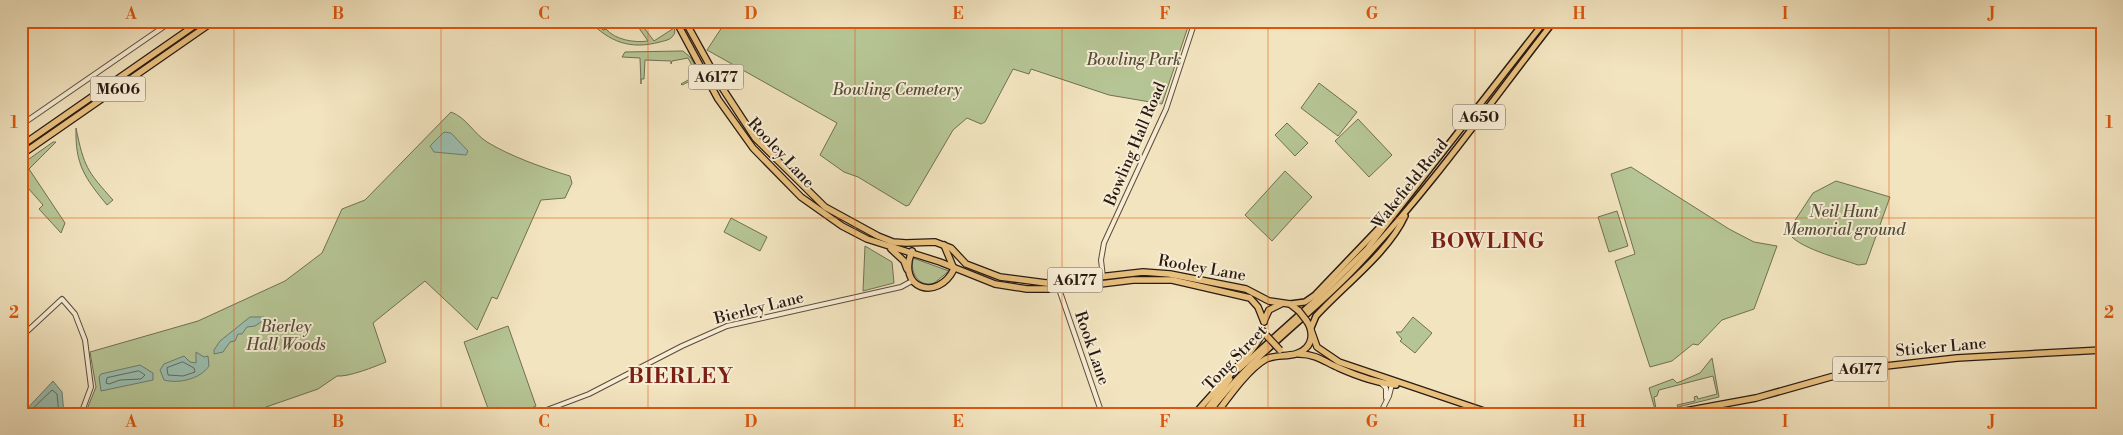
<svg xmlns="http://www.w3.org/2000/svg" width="2123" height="435" viewBox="0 0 2123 435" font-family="'Libre Bodoni',serif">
	<rect width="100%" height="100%" fill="#f2e4bf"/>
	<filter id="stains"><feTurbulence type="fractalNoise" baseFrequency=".004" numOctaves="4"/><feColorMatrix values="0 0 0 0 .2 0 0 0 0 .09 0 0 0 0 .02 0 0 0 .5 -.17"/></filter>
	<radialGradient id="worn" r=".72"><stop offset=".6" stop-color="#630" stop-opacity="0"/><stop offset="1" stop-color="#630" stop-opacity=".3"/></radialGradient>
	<g fill="#b6c595" stroke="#707054">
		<path d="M589 21H593L596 25 598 23 603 30 606 29C615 40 635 43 648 41L634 21H639L654 41 674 28 675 32C672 40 667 40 660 42 630 50 610 42 589 21Z"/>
		<path d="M726 21H1190L1162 104 1109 95 1031 69 1029 74 1013 69 985 122 981 124 967 118 953 130 909 205 906 206 858 177 844 172 820 155 837 123 707 50Z"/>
		<path d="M683 51 691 58 699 74 697 78 682 85 681 84 697 75 688 58 672 61 671 64V61L645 60 644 79H641V84L640 58 622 57 625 52Z"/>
		<path d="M1319 83 1357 112 1338 136 1301 108Z"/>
		<path d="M451 112C467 118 473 133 487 142 510 156 543 168 570 176L572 183 565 198 541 200 497 299 492 297 477 330 425 281 373 323 386 362C374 367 349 377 337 376L318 389 246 414H85L96 387 90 352 198 321 285 281 322 253 342 209 365 200Z"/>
		<path d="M1358 119 1392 155 1369 177 1335 141Z"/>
		<path d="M1287 123 1308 143 1295 156 1275 135Z"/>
		<path d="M76 128C84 167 87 171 113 200L107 205C85 178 75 165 76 128Z"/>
		<path d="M53 142H56L29 169 65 223 61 233 39 209 43 205 21 180 22 164Z"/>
		<path d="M1631 167 1729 229 1754 242 1777 246 1754 309 1722 320 1698 345 1693 344 1672 361 1650 367 1615 261 1635 254 1611 174Z"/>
		<path d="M1285 171 1312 197 1272 241 1245 215Z"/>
		<path d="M1836 181 1890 197 1866 264 1858 265C1842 259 1793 247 1788 231L1813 193Z"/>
		<path d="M1617 211 1628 246 1609 252 1598 217Z"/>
		<path d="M731 218 767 237 760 251 724 232Z"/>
		<path d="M865 246 892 262 894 283 863 291Z"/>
		<path d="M913 258 949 271 933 284C917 286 910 272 913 258Z"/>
		<path d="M1413 317 1432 333 1415 353 1400 341 1402 339 1396 332H1401Z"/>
		<path d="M508 326 536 406 517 414H490L464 342Z"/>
		<path d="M1712 358 1719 397 1678 407 1677 405 1695 401 1694 397 1697 396 1698 399 1717 394 1713 376 1659 390 1657 396 1654 397 1656 409H1659L1656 413 1649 388 1673 379 1677 383 1700 373Z"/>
	</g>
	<g fill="#9bbfb0" stroke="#6d7d71">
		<path d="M444 132 451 133 468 151 466 155 434 152 430 146Z"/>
		<path d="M250 317H264V320L255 326 247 327 242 334H238L235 341 230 342 223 352 214 354V350L220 341Z"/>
		<path d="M196 352 204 357 208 356 209 366C200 379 179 384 164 380L160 370 164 364 184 356 190 362 196 363Z"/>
		<path d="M140 365 153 373V380L101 391 99 377 101 374Z"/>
		<path d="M53 381 62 392 64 414H22Z"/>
	</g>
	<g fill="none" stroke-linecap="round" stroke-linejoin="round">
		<g stroke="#626c61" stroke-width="1">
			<path d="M183 362 194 368 195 372 183 376 168 375 167 368Z"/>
			<path d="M139 371 145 375 141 379 120 380 109 384 106 383 107 378Z"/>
			<path d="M27 414 52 390 57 394 59 414"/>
		</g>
		<defs>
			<g id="minor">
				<path d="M21 125 172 21"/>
				<path d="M1103 277 1101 260 1104 243 1166 109 1195 21"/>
				<path d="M1059 289 1102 414"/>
				<path d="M21 337 62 299 75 314 85 340 91 387 81 414"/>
				<path d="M1381 383 1386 388V398"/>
				<path d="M536 414 589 394 682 346 727 326 901 287 912 281"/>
				<path d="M1380 414 1389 396 1392 384"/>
			</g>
			<g id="major">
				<path d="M1290 304 1305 302 1315 295 1380 227"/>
				<path d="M1311 328 1316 316C1342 287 1389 252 1405 216"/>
				<path d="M1239 369 1318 298 1367 249 1545 21"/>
				<path d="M1203 414 1230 379"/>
				<path d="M1208 414C1250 356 1311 316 1359 264 1430 189 1490 103 1554 21"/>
			</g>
			<g id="highway">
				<path d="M676 21 718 99 753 148 801 197 842 226 867 239 940 262 995 284 1027 289H1059L1133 280H1172L1250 298 1258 307 1264 322"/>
				<path d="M685 21 721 86 755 138 825 207 878 236 893 242 906 243 935 242 951 248 966 264 1000 277 1046 283 1143 272 1170 274 1246 289 1269 301 1290 304 1299 311"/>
				<path d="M21 146 201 21"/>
				<path d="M21 155 214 21"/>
				<path d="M891 249 904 261 907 269"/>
				<path d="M912 251C896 289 938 302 954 269L944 245"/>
				<path d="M1264 321 1269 310 1281 304"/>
				<path d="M1311 330 1317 347 1339 362 1493 414"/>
				<path d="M1299 354C1316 354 1325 362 1339 368 1357 376 1377 383 1396 385"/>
				<path d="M1195 414C1208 397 1261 345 1263 331"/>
				<path d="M1216 414C1228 398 1248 369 1266 359 1278 353 1296 359 1306 348 1314 340 1312 328 1306 320"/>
				<path d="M1669 414 1756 398 1859 369 1957 358 2102 350"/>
			</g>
		</defs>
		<use href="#minor" stroke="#5b4c3d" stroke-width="6"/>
		<use href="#major" stroke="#291a12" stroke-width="8"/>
		<use href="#highway" stroke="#291a12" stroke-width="8"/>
		<use href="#minor" stroke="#f7edd5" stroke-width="4"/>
		<use href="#major" stroke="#e9c280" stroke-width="5"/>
		<use href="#highway" stroke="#e9c280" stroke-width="5.5"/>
		<defs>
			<g id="highway-bridge">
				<path d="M1299 311 1306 320"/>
				<path d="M1266 335 1280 350"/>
			</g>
		</defs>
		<use href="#highway-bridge" stroke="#291a12" stroke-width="8" stroke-linecap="butt"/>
		<use href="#highway-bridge" stroke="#e9c280" stroke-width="5.5"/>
	</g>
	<path fill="none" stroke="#de560c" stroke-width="1" stroke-opacity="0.55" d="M234 21V414M441 21V414M648 21V414M855 21V414M1062 21V414M1268 21V414M1475 21V414M1682 21V414M1889 21V414M21 218H2102"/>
	<g text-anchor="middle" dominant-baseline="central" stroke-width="4" stroke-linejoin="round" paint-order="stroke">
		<g fill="#f7edd5" stroke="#67594c" stroke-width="1">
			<rect x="688.5" y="64.5" width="55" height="25" rx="4"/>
			<rect x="90.5" y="76.5" width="55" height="25" rx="4"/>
			<rect x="1453" y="104.5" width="52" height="25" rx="4"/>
			<rect x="1047.5" y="267.5" width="55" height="25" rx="4"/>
			<rect x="1832.5" y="356.5" width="55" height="25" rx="4"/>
		</g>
		<g font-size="15" font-weight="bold" fill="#291a12">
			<text x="716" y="77">A6177</text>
			<text x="118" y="89">M606</text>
			<text x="1479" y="117">A650</text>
			<text x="1075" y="280">A6177</text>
			<text x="1860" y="369">A6177</text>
		</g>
		<g font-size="16" font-style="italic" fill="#534d39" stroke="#f7edd5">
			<text x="1134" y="60">Bowling Park</text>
			<text x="897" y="90">Bowling Cemetery</text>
			<text x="1844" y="212">Neil Hunt<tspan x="1844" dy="18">Memorial ground</tspan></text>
			<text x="286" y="327">Bierley<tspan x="286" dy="18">Hall Woods</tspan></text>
		</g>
		<g font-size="16" fill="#291a12" stroke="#f7edd5">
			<text transform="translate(1135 144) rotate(-67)">Bowling Hall Road</text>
			<text transform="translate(781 153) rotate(47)">Rooley Lane</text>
			<text transform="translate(1410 184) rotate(-51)">Wakefield Road</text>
			<text transform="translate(1202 268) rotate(10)">Rooley Lane</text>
			<text transform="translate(759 308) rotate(-14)">Bierley Lane</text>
			<text transform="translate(1941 347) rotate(-5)">Sticker Lane</text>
			<text transform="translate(1092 348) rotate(71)">Rook Lane</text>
			<text transform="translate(1235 358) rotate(-46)">Tong Street</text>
		</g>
		<g font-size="21" font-weight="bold" letter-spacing="1" fill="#7a1f14" stroke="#f7edd5">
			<text x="1488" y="242">BOWLING</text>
			<text x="681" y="377">BIERLEY</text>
		</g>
	</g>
	<rect width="2123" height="435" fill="none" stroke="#f2e4bf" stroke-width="55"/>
	<rect x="28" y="28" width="2068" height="380" fill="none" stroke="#de560c" stroke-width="2"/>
	<g font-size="16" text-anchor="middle" font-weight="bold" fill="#de560c">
		<text x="131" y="19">A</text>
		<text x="338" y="19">B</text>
		<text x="544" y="19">C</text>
		<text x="751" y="19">D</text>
		<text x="958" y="19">E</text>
		<text x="1165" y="19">F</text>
		<text x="1372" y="19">G</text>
		<text x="1579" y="19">H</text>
		<text x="1785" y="19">I</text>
		<text x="1992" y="19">J</text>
		<text x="14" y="128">1</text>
		<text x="2109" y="128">1</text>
		<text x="14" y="318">2</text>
		<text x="2109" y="318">2</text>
		<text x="131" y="427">A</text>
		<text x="338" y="427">B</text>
		<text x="544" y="427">C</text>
		<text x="751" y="427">D</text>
		<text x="958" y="427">E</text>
		<text x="1165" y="427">F</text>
		<text x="1372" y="427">G</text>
		<text x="1579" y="427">H</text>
		<text x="1785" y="427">I</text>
		<text x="1992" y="427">J</text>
	</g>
	<rect width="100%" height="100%" filter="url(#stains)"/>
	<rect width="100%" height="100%" fill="url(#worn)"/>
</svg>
